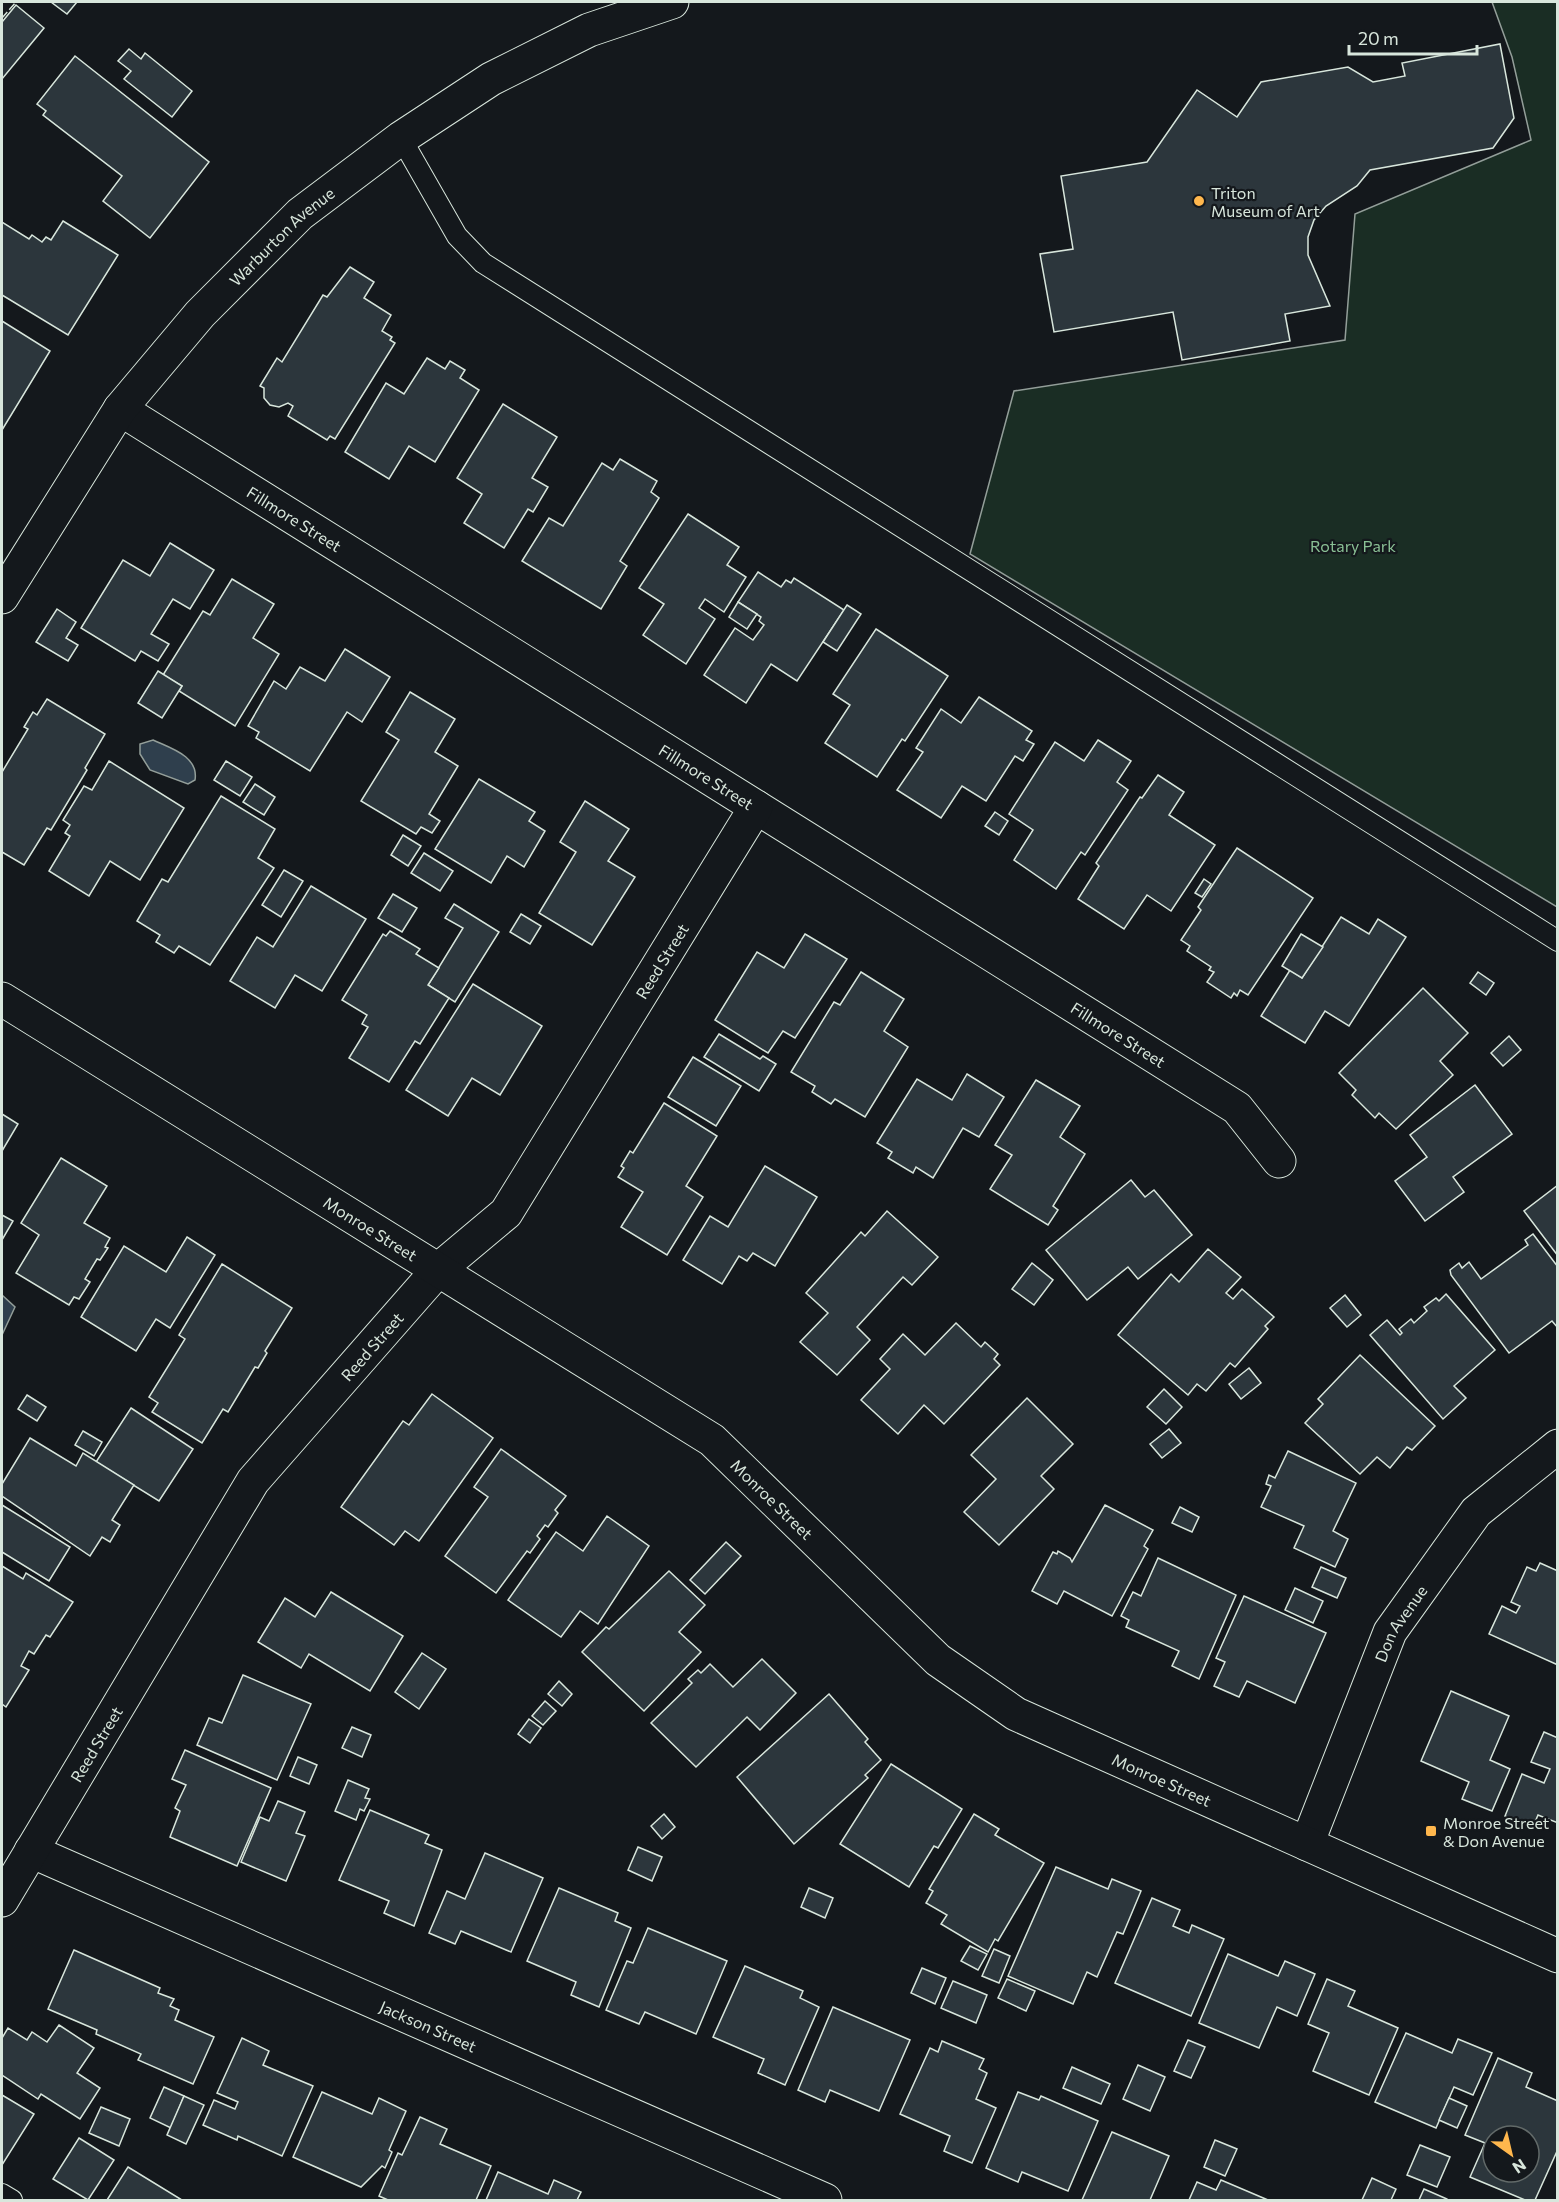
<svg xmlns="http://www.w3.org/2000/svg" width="1559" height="2202" viewBox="0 0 1559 2202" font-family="Commissioner,sans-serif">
	<rect width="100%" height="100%" fill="#14181c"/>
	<path fill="#1a2d24" stroke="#939e99" stroke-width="1.5" d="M1492 2H1557V907L970 554 1014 391 1345 340 1355 214 1531 140 1512 57Z"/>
	<g fill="#2f3f4d" stroke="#939e99" stroke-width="1.5">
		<path d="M153 740C170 748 199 756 195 780L188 784 150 770 140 754V744Z"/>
		<path d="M2 1295 15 1307 2 1335Z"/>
	</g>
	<g fill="#2c363c" stroke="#d8e6dc" stroke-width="1.5" fill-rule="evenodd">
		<path d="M51 2H77L67 14Z"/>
		<path d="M16 5 44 28 2 79V22Z"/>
		<path d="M1500 44 1514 118 1493 148 1370 170 1357 186 1326 206 1314 220 1308 237V255L1330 306 1285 314 1290 341 1182 360 1173 312 1054 332 1040 254 1073 249 1061 176 1147 162 1197 90 1237 117 1261 82 1348 67 1373 82 1405 76 1402 63Z"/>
		<path d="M129 49 141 59 145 53 192 91 172 117 124 79 131 71 118 61Z"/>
		<path d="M75 56 209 162 150 238 103 201 122 176 43 115 46 111 37 104Z"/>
		<path d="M63 221 118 255 68 335 2 295V222L29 239 32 235 42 242 46 237 51 240Z"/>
		<path d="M350 267 374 282 364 298 391 315 382 331 392 337 390 340 395 343 335 439 330 436 327 440 288 416 293 406 288 403 279 407 270 405 264 398V388L260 386 277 358 282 362 323 295 327 297Z"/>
		<path d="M2 321 50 351 2 430Z"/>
		<path d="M427 358 445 369 450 361 465 370 460 378 479 390 435 462 409 446 389 479 345 452 386 383 404 394Z"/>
		<path d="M503 404 557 437 532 478 548 487 533 512 528 509 504 548 464 523 482 494 457 478Z"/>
		<path d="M620 459 657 481 651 492 659 498 620 561 627 566 601 609 522 561 549 518 563 526 602 463 613 470Z"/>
		<path d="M688 514 739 547 727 565 746 577 724 612 705 599 699 608 715 619 686 664 643 635 664 604 639 588Z"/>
		<path d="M170 543 214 570 190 609 173 599 151 634 169 644 158 661 141 651 135 661 81 628 123 560 150 576Z"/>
		<path d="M758 572 781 587 786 580 791 583 794 578 844 610 797 681 771 664 746 703 704 675 735 628 753 640 764 625 759 621 761 617 738 602Z"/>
		<path d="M232 579 274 604 253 638 279 654 235 726 179 691 182 686 163 675 203 611 210 615Z"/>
		<path d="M738 602 757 614 747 629 729 617Z"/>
		<path d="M847 605 861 614 837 651 823 642Z"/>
		<path d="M57 609 76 622 66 638 78 645 68 661 36 642Z"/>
		<path d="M876 629 948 676 905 741 902 739 877 777 825 743 850 705 833 694Z"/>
		<path d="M345 649 390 677 362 722 347 712 310 771 256 738 259 732 248 726 274 681 286 689 300 667 325 681Z"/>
		<path d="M158 671 182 686 162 718 138 703Z"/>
		<path d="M410 692 455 719 435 752 458 766 429 814 440 821 432 833 421 827 416 834 361 801 399 740 386 732Z"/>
		<path d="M979 697 1032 731 1026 740 1034 744 1023 761 1015 756 986 801 962 786 941 818 897 790 923 752 916 748 941 709 961 723Z"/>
		<path d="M47 699 105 734 85 768 87 770 51 830 47 828 24 865 2 852V772L28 729 24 727 33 712 37 715Z"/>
		<path d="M1098 740 1131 761 1117 782 1128 790 1085 855 1081 852 1056 889 1014 860 1033 830 1009 814 1055 742 1084 761Z"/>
		<path d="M109 761 184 808 140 880 110 861 89 896 49 871 70 836 65 833 70 825 63 820 84 786 92 790Z"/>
		<path d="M226 761 252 777 240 796 214 780Z"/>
		<path d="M1158 775 1184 792 1169 815 1215 845 1171 911 1147 895 1124 929 1078 899 1099 866 1096 863 1140 797 1142 798Z"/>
		<path d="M479 779 535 812 529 821 545 831 524 867 507 856 491 883 435 849Z"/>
		<path d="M255 784 275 797 264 815 243 802Z"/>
		<path d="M221 796 275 829 258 858 274 868 210 965 179 946 174 953 156 942 160 935 137 921 162 879 168 882Z"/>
		<path d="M585 801 629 829 608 861 635 877 592 945 539 913 576 852 560 842Z"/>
		<path d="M995 812 1008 821 999 835 985 826Z"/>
		<path d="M403 835 421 846 408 866 391 855Z"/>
		<path d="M1237 848 1313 898 1248 995 1240 990 1237 996 1234 993 1231 998 1207 982 1214 972 1209 970 1211 967 1187 951 1190 946 1181 940 1201 910 1198 907Z"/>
		<path d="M424 853 453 871 440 891 411 873Z"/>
		<path d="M284 870 303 881 281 917 262 905Z"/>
		<path d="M1204 879 1211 884 1202 897 1195 893Z"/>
		<path d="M311 886 366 919 322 991 295 975 275 1008 230 981 257 937 273 947Z"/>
		<path d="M393 894 417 908 402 932 378 918Z"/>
		<path d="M454 904 499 932 455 1002 428 985 463 928 445 918Z"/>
		<path d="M521 914 541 926 530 944 510 932Z"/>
		<path d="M1341 917 1369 934 1378 919 1406 937 1349 1026 1325 1011 1305 1043 1261 1016 1290 970 1302 978Z"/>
		<path d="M390 931 420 949 416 954 439 968 428 985 449 998 420 1044 415 1041 389 1082 349 1058 368 1027 362 1024 367 1015 342 1000 383 934 386 936Z"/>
		<path d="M805 934 847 959 795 1038 783 1031 768 1053 715 1020 757 952 784 968Z"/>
		<path d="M1301 934 1323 947 1302 978 1282 966Z"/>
		<path d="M861 972 904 999 884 1031 908 1047 865 1117 835 1099 831 1104 812 1092 815 1086 791 1072 834 1002 840 1005Z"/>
		<path d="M1478 972 1494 983 1486 995 1470 983Z"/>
		<path d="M473 984 542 1026 500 1095 472 1078 448 1116 406 1090Z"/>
		<path d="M1423 988 1468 1033 1440 1061 1453 1075 1396 1129 1379 1113 1375 1118 1352 1095 1356 1090 1339 1073Z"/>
		<path d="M719 1034 760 1059 763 1056 776 1064 759 1091 704 1057Z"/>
		<path d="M1509 1036 1521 1050 1503 1066 1491 1053Z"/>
		<path d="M693 1057 741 1086 716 1126 668 1097Z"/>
		<path d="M967 1074 1004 1097 979 1137 963 1128 933 1178 916 1167 913 1173 888 1158 892 1152 877 1143 917 1079 952 1100Z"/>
		<path d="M1036 1080 1080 1106 1060 1137 1085 1154 1053 1206 1058 1210 1048 1225 990 1189 1012 1155 995 1145Z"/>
		<path d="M1475 1085 1512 1134 1453 1177 1464 1192 1425 1221 1395 1181 1427 1157 1410 1135Z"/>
		<path d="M664 1103 717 1136 686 1186 703 1197 667 1255 621 1227 643 1192 618 1177 624 1168 621 1166 630 1151 633 1153Z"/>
		<path d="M2 1114 18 1124 2 1151Z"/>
		<path d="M61 1158 107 1186 84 1223 110 1238 105 1247 108 1248 100 1260 97 1259 85 1279 90 1282 79 1299 74 1297 69 1305 16 1273 39 1235 21 1223Z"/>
		<path d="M765 1166 817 1197 775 1266 753 1253 747 1261 739 1256 722 1284 683 1260 710 1216 728 1227Z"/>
		<path d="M1131 1180 1145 1197 1154 1190 1192 1235 1138 1279 1128 1267 1087 1300 1046 1250Z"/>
		<path d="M1558 1185V1256L1524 1211Z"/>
		<path d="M887 1211 938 1257 912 1285 903 1277 857 1327 870 1340 837 1375 800 1342 828 1313 806 1293 861 1232 865 1236Z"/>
		<path d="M2 1215 13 1221 2 1240Z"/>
		<path d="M1533 1234 1558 1267V1328L1552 1321 1509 1353 1451 1275 1450 1270 1459 1263 1462 1268 1469 1262 1481 1279 1528 1245 1525 1240Z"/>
		<path d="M187 1237 215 1255 170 1328 156 1319 136 1351 81 1317 124 1246 166 1272Z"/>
		<path d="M1208 1249 1241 1277 1226 1293 1233 1299 1242 1289 1274 1317 1265 1326 1268 1329 1235 1367 1230 1363 1206 1391 1197 1384 1188 1395 1118 1335 1171 1274 1179 1282Z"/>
		<path d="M1032 1263 1053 1280 1034 1305 1012 1289Z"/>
		<path d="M222 1264 292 1308 265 1351 267 1353 258 1368 255 1367 228 1412 223 1409 202 1443 152 1412 158 1403 149 1397 185 1339 179 1335Z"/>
		<path d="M1446 1294 1495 1350 1454 1386 1466 1398 1443 1419 1370 1335 1387 1320 1400 1335 1402 1333 1399 1329 1411 1319 1414 1323 1427 1311 1424 1307 1436 1298 1439 1301Z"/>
		<path d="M1345 1295 1361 1315 1347 1327 1330 1308Z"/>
		<path d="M956 1323 981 1347 985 1342 998 1354 994 1359 1000 1365 944 1424 924 1405 898 1434 861 1400 890 1369 880 1359 903 1334 925 1355Z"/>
		<path d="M1360 1355 1435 1426 1412 1450 1407 1447 1390 1468 1377 1457 1360 1474 1305 1423 1323 1404 1318 1399Z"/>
		<path d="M1249 1368 1261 1383 1241 1399 1229 1384Z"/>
		<path d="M1164 1389 1182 1407 1166 1424 1147 1407Z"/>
		<path d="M432 1394 493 1438 419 1541 405 1531 394 1545 341 1507 403 1421 409 1425Z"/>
		<path d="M27 1395 46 1407 37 1421 18 1409Z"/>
		<path d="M1027 1398 1073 1444 1041 1476 1054 1489 999 1545 964 1512 996 1479 971 1455Z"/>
		<path d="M131 1408 193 1449 159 1501 96 1462Z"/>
		<path d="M1169 1429 1181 1443 1162 1458 1150 1444Z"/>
		<path d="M83 1431 102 1442 94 1456 75 1445Z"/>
		<path d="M30 1438 76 1466 83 1453 134 1485 112 1520 120 1525 110 1542 102 1537 90 1556 2 1496V1484Z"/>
		<path d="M501 1449 566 1496 555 1510 558 1513 548 1527 545 1525 537 1536 540 1539 530 1553 527 1551 496 1593 445 1556 488 1497 474 1487Z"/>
		<path d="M1288 1451 1356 1483 1333 1531 1348 1539 1335 1567 1294 1548 1304 1526 1261 1507 1271 1486 1266 1484 1269 1475 1275 1478Z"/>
		<path d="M2 1505 70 1547 49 1581 2 1552Z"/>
		<path d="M1105 1505 1153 1530 1144 1546 1148 1549 1112 1616 1064 1591 1057 1604 1032 1591 1053 1552 1057 1554 1058 1551 1070 1558 1072 1562Z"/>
		<path d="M1180 1507 1199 1517 1192 1532 1172 1523Z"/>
		<path d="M607 1516 649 1546 598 1624 580 1611 561 1637 508 1600 556 1532 583 1551Z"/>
		<path d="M726 1542 741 1556 705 1594 690 1580Z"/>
		<path d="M1158 1558 1236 1595 1199 1679 1172 1666 1179 1651 1126 1627 1129 1620 1121 1616 1133 1592 1141 1596Z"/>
		<path d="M1540 1563 1558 1571V1665L1489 1634 1502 1606 1516 1613 1520 1606 1511 1602 1527 1567 1536 1571Z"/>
		<path d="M2 1566 23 1579 26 1573 73 1602 50 1637 46 1635 34 1654 29 1651 21 1666 29 1670 6 1707 2 1704Z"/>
		<path d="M1321 1567 1346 1578 1337 1598 1312 1587Z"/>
		<path d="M669 1571 705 1605 679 1632 701 1652 644 1711 582 1652 606 1627 609 1629Z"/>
		<path d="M1295 1588 1323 1601 1313 1623 1285 1610Z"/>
		<path d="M331 1592 403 1636 370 1691 309 1654 301 1668 258 1642 285 1598 315 1617Z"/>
		<path d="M1244 1596 1326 1633 1295 1703 1247 1681 1239 1697 1214 1686 1225 1662 1216 1658Z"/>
		<path d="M422 1653 446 1669 419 1709 395 1692Z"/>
		<path d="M762 1659 796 1693 760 1730 747 1717 696 1767 651 1723 692 1683 688 1679 698 1670 701 1673 710 1664 733 1687Z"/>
		<path d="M243 1675 311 1704 277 1780 197 1745 209 1718 222 1723Z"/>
		<path d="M559 1681 572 1694 562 1706 548 1694Z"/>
		<path d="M1451 1691 1509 1716 1490 1760 1510 1769 1492 1811 1462 1799 1469 1782 1421 1761Z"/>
		<path d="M829 1694 868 1739 865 1742 881 1760 865 1775 868 1778 794 1844 737 1777Z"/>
		<path d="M545 1701 556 1711 543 1725 532 1716Z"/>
		<path d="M529 1719 541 1728 530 1743 518 1734Z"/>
		<path d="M352 1727 371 1735 362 1757 342 1748Z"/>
		<path d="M1544 1732 1558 1738V1823L1538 1815 1533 1827 1505 1816 1522 1774 1544 1783 1550 1769 1531 1762Z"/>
		<path d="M185 1750 271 1788 237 1866 170 1837 180 1811 175 1808 186 1785 172 1779Z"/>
		<path d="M298 1757 317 1765 309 1784 290 1776Z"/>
		<path d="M891 1764 962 1809 938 1848 934 1846 909 1887 840 1844Z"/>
		<path d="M348 1780 369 1789 365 1798 370 1799 364 1811 360 1809 356 1820 335 1811Z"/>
		<path d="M278 1801 305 1812 296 1833 305 1836 286 1881 241 1862 260 1817 269 1821Z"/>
		<path d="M370 1810 429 1835 425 1843 442 1850 414 1926 384 1913 389 1901 339 1880Z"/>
		<path d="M664 1814 675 1827 662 1839 651 1826Z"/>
		<path d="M974 1814 999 1829 995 1835 1044 1863 998 1941 995 1939 988 1952 941 1924 947 1915 926 1903 933 1891 929 1889Z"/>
		<path d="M638 1847 662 1857 652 1881 628 1870Z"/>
		<path d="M485 1853 543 1878 511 1952 461 1931 455 1944 429 1933 447 1891 465 1899Z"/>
		<path d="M1056 1867 1108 1889 1112 1879 1141 1891 1123 1934 1117 1932 1097 1977 1087 1972 1073 2004 1008 1976Z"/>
		<path d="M559 1888 618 1913 615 1921 631 1928 599 2007 571 1995 576 1982 527 1961Z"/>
		<path d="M809 1888 833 1898 825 1918 801 1907Z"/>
		<path d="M1152 1898 1180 1910 1173 1926 1189 1933 1192 1925 1224 1939 1191 2016 1115 1983Z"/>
		<path d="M648 1928 727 1961 696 2034 645 2012 639 2024 606 2010 627 1961 633 1963Z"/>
		<path d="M970 1946 987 1954 978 1970 961 1961Z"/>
		<path d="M994 1949 1010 1956 999 1983 982 1976Z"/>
		<path d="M74 1950 160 1988 158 1993 174 1999 170 2006 179 2010 175 2020 214 2037 193 2084 138 2060 141 2054 96 2034 97 2030 48 2009Z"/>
		<path d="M1228 1954 1278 1976 1285 1961 1315 1974 1297 2016 1277 2007 1259 2048 1199 2023Z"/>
		<path d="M745 1966 803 1991 800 1998 819 2007 785 2085 758 2073 764 2059 713 2037Z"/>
		<path d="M922 1968 946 1978 935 2004 911 1993Z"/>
		<path d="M1007 1979 1035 1991 1026 2011 998 1998Z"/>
		<path d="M1327 1979 1355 1991 1348 2006 1398 2028 1369 2095 1313 2071 1329 2033 1308 2024Z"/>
		<path d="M953 1981 987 1995 976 2023 941 2008Z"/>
		<path d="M833 2007 910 2040 879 2111 830 2090 825 2102 798 2090Z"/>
		<path d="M59 2025 94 2048 77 2073 100 2088 80 2119 41 2094 38 2099 2 2075V2038L8 2028 27 2040 32 2032 47 2042Z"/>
		<path d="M1406 2033 1452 2053 1458 2039 1492 2053 1473 2095 1454 2087 1436 2128 1375 2102Z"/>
		<path d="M242 2038 269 2051 263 2065 313 2086 282 2156 238 2136 237 2140 203 2125 214 2100 235 2109 238 2102 217 2093Z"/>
		<path d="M1188 2040 1205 2047 1191 2078 1174 2071Z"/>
		<path d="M942 2041 984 2059 979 2069 987 2073 976 2099 996 2108 972 2163 944 2151 950 2136 900 2114 930 2048 938 2052Z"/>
		<path d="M1498 2058 1532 2073 1526 2087 1558 2101V2149L1535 2200H1525L1470 2177 1485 2143 1465 2135ZM1493 2136H1529V2172H1493Z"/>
		<path d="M1138 2065 1165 2077 1150 2111 1123 2099Z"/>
		<path d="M1072 2067 1110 2084 1101 2104 1063 2088Z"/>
		<path d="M164 2087 184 2096 171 2128 150 2118Z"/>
		<path d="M322 2092 372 2114 379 2098 406 2111 389 2150 392 2152 385 2168 382 2166 361 2187 293 2157Z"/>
		<path d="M1018 2092 1039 2100 1041 2096 1098 2121 1068 2191 1022 2172 1018 2182 986 2168Z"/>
		<path d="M2 2095 34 2114 2 2165Z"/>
		<path d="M184 2096 204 2105 186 2144 167 2135Z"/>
		<path d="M1449 2098 1467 2106 1457 2128 1439 2120Z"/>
		<path d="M101 2107 130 2119 119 2146 89 2133Z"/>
		<path d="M420 2117 447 2129 440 2144 491 2166 476 2200H388L379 2196 398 2153 402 2155Z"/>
		<path d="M1112 2132 1169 2156 1150 2200H1082Z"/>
		<path d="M79 2138 114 2160 88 2200 53 2179Z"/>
		<path d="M1215 2140 1237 2149 1225 2176 1204 2167Z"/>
		<path d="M1420 2145 1450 2157 1437 2187 1407 2175Z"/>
		<path d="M128 2167 182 2200H107Z"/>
		<path d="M498 2172 548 2194 554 2180 581 2192 577 2200H486Z"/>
		<path d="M1372 2178 1396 2189 1391 2200H1362Z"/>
		<path d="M1221 2180 1268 2200H1189L1197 2182 1216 2190Z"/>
		<path d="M1424 2189 1447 2199V2200H1419Z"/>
	</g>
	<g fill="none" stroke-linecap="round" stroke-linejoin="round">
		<defs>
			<g id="lane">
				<path d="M401 138 457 236 483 263 1558 941"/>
				<path d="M2 2194 12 2200"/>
			</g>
			<g id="street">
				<path id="s1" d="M120 409 1237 1108 1279 1161"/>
				<path id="s2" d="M1307 1844 1390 1632 1476 1512 1558 1446"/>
				<path id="s3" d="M31 1851 825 2200"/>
				<path id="s4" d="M2 1900 253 1481 438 1270 506 1213 756 807"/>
			</g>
			<g id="secondary">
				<path id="s5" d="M2 597 120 409 200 314 300 214 401 138 491 79 589 30 672 2"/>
				<path id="s6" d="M2 999 712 1440 938 1660 1016 1714 1558 1956"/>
			</g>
		</defs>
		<use href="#lane" stroke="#d8e6dc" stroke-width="22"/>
		<use href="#street" stroke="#d8e6dc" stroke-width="35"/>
		<use href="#secondary" stroke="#d8e6dc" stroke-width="35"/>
		<use href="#lane" stroke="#14181c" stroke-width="20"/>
		<use href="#street" stroke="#14181c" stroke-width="33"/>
		<use href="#secondary" stroke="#14181c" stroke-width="33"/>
		<path stroke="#d8e6dc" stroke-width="1.5" stroke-dasharray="8 3" stroke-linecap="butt" d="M2 18 16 2"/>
	</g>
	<g fill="#ffb74d" stroke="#14181c" stroke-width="2">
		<circle cx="1199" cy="201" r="6"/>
		<rect x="1425" y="1825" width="12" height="12" rx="3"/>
	</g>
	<g text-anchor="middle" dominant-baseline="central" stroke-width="4.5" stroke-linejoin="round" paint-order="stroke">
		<g font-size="16" fill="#d8e6dc" stroke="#14181c" text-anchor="start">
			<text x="1211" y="192">Triton<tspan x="1211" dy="18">Museum of Art</tspan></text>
			<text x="1443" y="1822">Monroe Street<tspan x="1443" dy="18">&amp; Don Avenue</tspan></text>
		</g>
		<g font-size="16" fill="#d8e6dc" stroke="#14181c">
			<text stroke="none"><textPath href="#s5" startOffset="459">Warburton Avenue</textPath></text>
			<text stroke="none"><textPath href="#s1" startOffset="206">Fillmore Street</textPath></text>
			<text stroke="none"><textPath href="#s1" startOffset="692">Fillmore Street</textPath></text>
			<text stroke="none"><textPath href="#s4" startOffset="1154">Reed Street</textPath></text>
			<text stroke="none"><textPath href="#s1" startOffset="1178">Fillmore Street</textPath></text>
			<text stroke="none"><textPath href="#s6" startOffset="434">Monroe Street</textPath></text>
			<text stroke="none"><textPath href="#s4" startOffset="668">Reed Street</textPath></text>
			<text stroke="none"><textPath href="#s6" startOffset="920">Monroe Street</textPath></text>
			<text stroke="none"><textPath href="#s2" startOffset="240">Don Avenue</textPath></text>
			<text stroke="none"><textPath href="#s4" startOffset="182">Reed Street</textPath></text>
			<text stroke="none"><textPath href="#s6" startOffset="1406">Monroe Street</textPath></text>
			<text stroke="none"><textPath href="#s3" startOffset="434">Jackson Street</textPath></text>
		</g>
		<g font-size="16" fill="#8ac095" stroke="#14181c">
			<text x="1353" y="545">Rotary Park</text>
		</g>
	</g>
	<rect width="1559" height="2202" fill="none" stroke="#d8e6dc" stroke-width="6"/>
	<g transform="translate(1511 2154) rotate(146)"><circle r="28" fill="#14181c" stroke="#626a69" stroke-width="1.5"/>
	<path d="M0-4.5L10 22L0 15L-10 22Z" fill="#ffb74d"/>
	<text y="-9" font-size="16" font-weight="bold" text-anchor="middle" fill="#d8e6dc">N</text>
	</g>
	<path d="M1349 45v9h128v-9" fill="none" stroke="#d8e6dc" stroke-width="3"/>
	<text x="1358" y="45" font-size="18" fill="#d8e6dc" stroke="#14181c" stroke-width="4.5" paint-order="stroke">20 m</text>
</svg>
